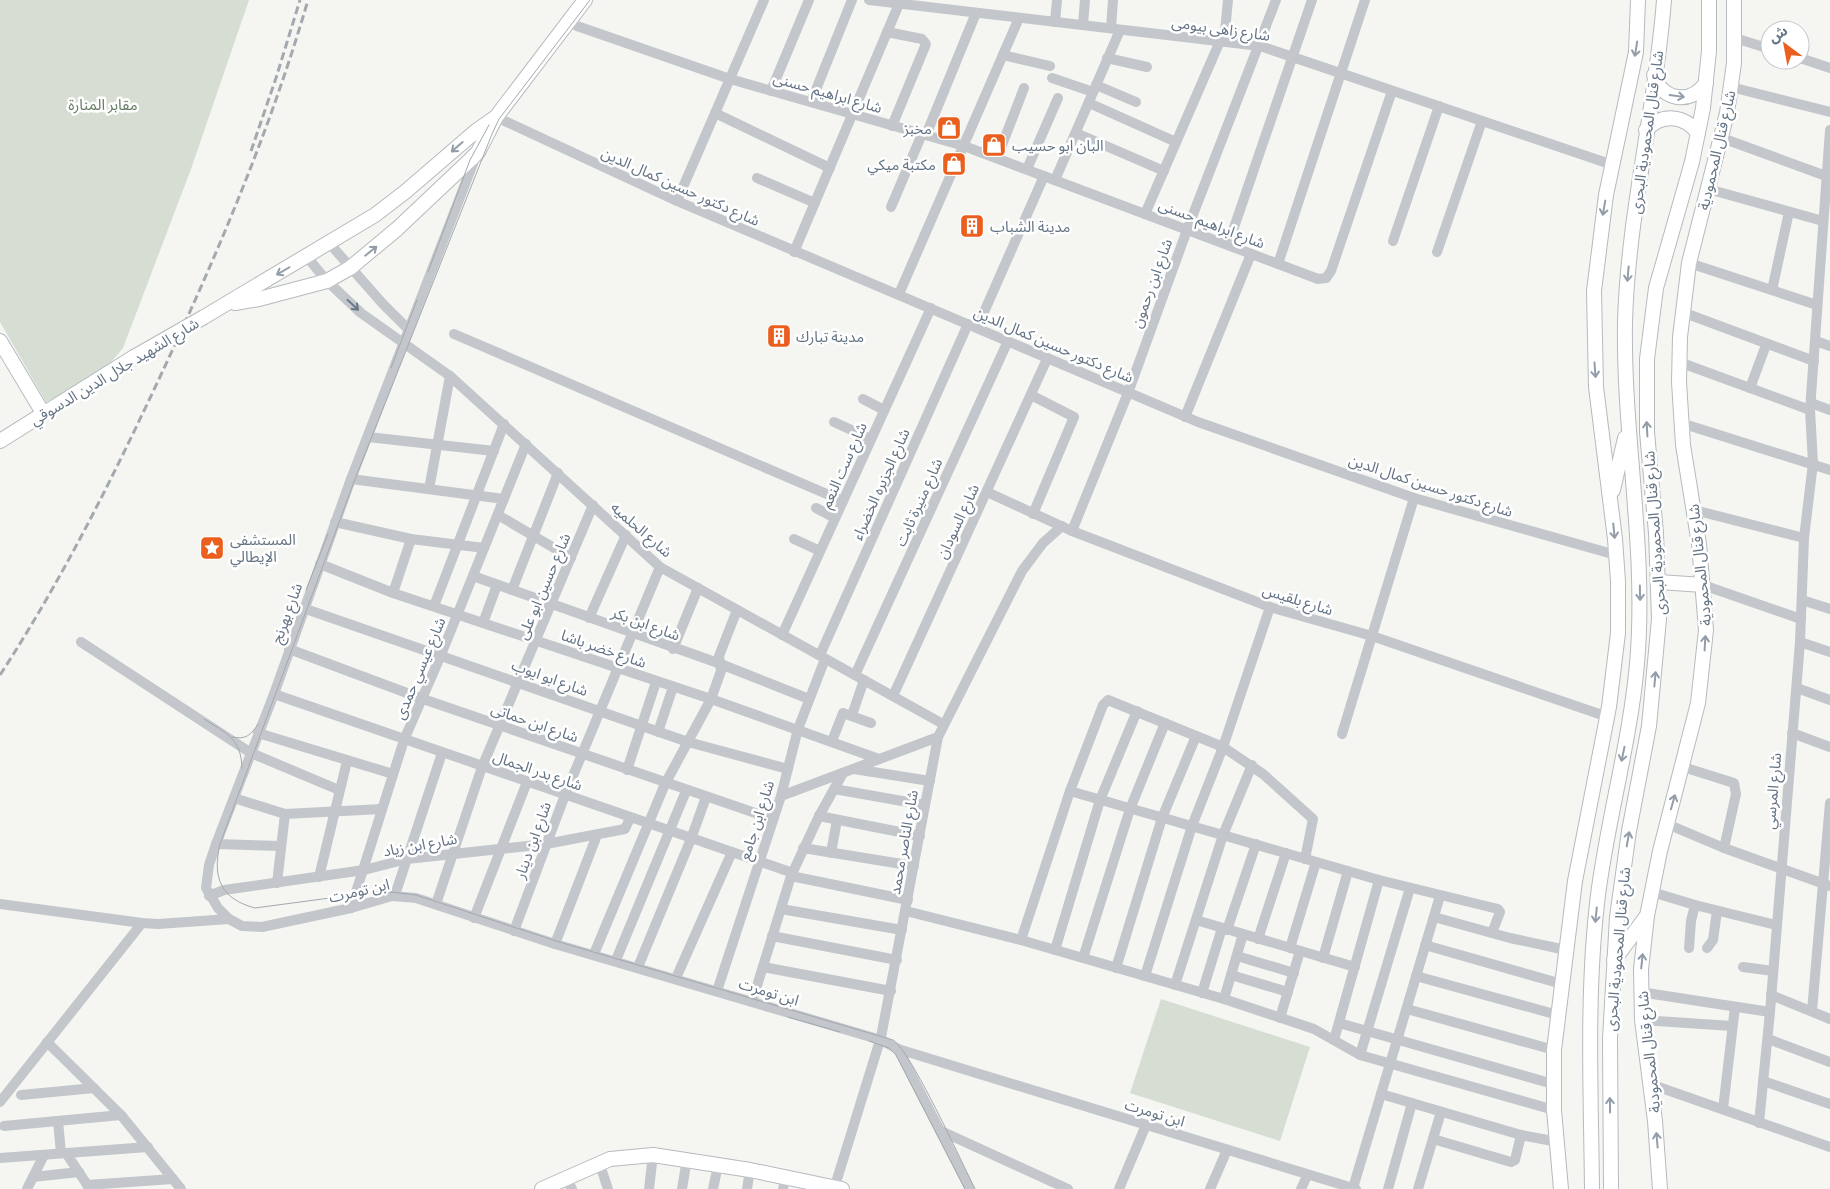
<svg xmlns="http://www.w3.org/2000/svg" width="1830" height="1189" viewBox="0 0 1830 1189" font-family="Barlow,'Noto Sans Arabic',sans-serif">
	<rect width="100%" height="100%" fill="#f5f6f2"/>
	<g fill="#d6ddd3">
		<path d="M0 0H249L191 169 123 348 101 374 46 402 0 322Z"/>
		<path d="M1161 999 1310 1047 1280 1141 1130 1093Z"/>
	</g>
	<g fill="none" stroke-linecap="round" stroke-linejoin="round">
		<defs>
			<g id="secondary">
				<path d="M1654 75C1662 101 1691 105 1706 83"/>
				<path d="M1646 130C1662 113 1684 115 1698 133"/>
				<path d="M235 303 259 299 327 281 350 268 397 229 470 160 478 152 495 119"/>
				<path d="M204 317 375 215 405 192 476 131 496 117 585 0"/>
				<path d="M0 341 43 413"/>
				<path d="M0 441 134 357"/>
				<path d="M1613 490 1625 438"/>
				<path d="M1659 582 1703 585"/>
				<path d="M1614 960 1646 917"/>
				<path d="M542 1189 610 1159 653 1155 750 1170 842 1189"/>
				<path d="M1561 1189 1554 1110V1050L1575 881 1609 707 1618 633V581L1615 539 1596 387 1594 291 1606 195 1636 52 1638 0"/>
				<path d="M1592 1189C1591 1091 1586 993 1598 895 1608 817 1630 742 1637 664 1647 550 1623 436 1625 322 1628 213 1656 108 1664 0"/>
				<path d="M1611 1189 1610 1039 1617 917 1629 831 1649 726 1659 619 1656 533 1647 432V359L1656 288 1692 162 1703 108 1709 51V0"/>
				<path d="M1660 1189 1655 1121 1642 1020 1641 969 1647 916 1660 851 1698 703 1706 630 1699 544 1683 445 1679 382 1680 337 1689 263 1727 113 1734 63V0"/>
			</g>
		</defs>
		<use href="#secondary" stroke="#b5babf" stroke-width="16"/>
		<g stroke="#c3c6ca" stroke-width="10">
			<path d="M869 0 1260 46 1613 165"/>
			<path d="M569 20 577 26 730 79 964 146 1318 279 1326 278 1331 271 1392 91"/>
			<path d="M1055 22 1057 0"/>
			<path d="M1083 25 1085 0"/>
			<path d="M1111 28 1113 0"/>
			<path d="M887 32 922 39 926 44 892 126"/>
			<path d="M1735 38 1770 49"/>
			<path d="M1224 42 1228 0"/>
			<path d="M1003 55 1050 66"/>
			<path d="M1107 58 1147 67"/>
			<path d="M1800 58 1830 68"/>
			<path d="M1052 78 1093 92"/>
			<path d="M1096 85 1136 102"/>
			<path d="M1731 87 1830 112"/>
			<path d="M771 91 809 0"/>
			<path d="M811 102 852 0"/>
			<path d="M1089 103 1176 142"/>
			<path d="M715 113 830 168"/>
			<path d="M496 117 677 201 1198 422 1414 498 1616 555"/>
			<path d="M1076 133 1164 171"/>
			<path d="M926 135 976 13"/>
			<path d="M1722 138 1826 176"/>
			<path d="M476 156 351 479 274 694 216 844 209 865 206 888 218 908 229 919 242 926 262 927 351 908 392 896 416 898 555 944 881 1040 898 1049 1356 1189"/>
			<path d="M997 158 1024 88"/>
			<path d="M1027 169 1058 98"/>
			<path d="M757 178 815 203"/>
			<path d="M1055 180 1120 30"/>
			<path d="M1708 189 1823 221"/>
			<path d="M677 201 764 0"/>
			<path d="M891 207 922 134"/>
			<path d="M1145 214 1220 41"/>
			<path d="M1393 241 1439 106"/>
			<path d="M330 244 383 304 409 330"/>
			<path d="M1228 245 1312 0"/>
			<path d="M794 252 899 4"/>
			<path d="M1437 252 1482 121"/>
			<path d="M307 257 327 281 361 313 450 376 660 567 943 724"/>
			<path d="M1689 263 1817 305"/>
			<path d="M1278 264 1365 0"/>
			<path d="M1772 290 1789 212"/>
			<path d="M899 294 1019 18"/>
			<path d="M1682 312 1814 361"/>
			<path d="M977 328 1044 176"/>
			<path d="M454 334 843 501"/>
			<path d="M1816 341 1830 346"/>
			<path d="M1679 362 1810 410"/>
			<path d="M1750 388 1766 345"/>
			<path d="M1031 395 1074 417 1033 514"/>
			<path d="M863 399 884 410"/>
			<path d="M1811 403 1830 410"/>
			<path d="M1185 417 1251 254"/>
			<path d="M834 422 871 439"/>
			<path d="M1681 423 1830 470"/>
			<path d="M368 437 494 451"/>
			<path d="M351 479 504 499"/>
			<path d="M429 489 450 376"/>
			<path d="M987 492 1072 531 1270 607 1372 636 1608 717"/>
			<path d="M816 508 835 518"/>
			<path d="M1694 510 1804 538"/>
			<path d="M498 515 571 558"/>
			<path d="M335 522 411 539 484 548"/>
			<path d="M1072 531 1128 393 1187 230 1276 0"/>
			<path d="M794 539 820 551"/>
			<path d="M320 564 393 593 711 699 879 759"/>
			<path d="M473 576 718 663 809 699"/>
			<path d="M1703 585 1801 619"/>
			<path d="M512 590 558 473"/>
			<path d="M393 593 411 539"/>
			<path d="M1802 600 1830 609"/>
			<path d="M434 606 504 424"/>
			<path d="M303 608 688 742 788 769"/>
			<path d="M589 618 626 535"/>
			<path d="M483 623 497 585"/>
			<path d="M782 635 931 308"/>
			<path d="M81 642 251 753 339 790"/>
			<path d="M1800 642 1830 652"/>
			<path d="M289 649 423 699 773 819"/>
			<path d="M673 649 698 588"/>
			<path d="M820 655 968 324"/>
			<path d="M855 675 1008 341"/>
			<path d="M1797 688 1830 700"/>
			<path d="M274 694 793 873"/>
			<path d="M893 696 1047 359"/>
			<path d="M852 715 864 680"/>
			<path d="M658 732 673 687"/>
			<path d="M258 733 393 774"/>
			<path d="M1792 733 1830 747"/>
			<path d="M1342 734 1414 498"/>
			<path d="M832 741 843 713 871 723"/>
			<path d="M1683 767 1734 783 1736 794 1724 848"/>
			<path d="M854 769 930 781"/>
			<path d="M627 770 656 682"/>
			<path d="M834 789 925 805"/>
			<path d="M1070 791 1379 880 1498 909 1500 912 1492 933"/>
			<path d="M781 796 938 737"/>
			<path d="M234 798 285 814 382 809"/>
			<path d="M819 816 920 836"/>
			<path d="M1667 824 1724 848 1830 886"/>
			<path d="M216 844 281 846"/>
			<path d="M803 848 914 866"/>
			<path d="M831 853 837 820"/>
			<path d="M791 876 908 900"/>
			<path d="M319 877 347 761"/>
			<path d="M277 883 285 814"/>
			<path d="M1652 892 1695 905 1776 925"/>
			<path d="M395 895 442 753"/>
			<path d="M209 896 224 890 364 870 407 859 546 844 625 829 630 818"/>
			<path d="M0 904 142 923 158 924 229 919"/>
			<path d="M436 904 482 767 593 505"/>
			<path d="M351 908 404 740 441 655 526 444"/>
			<path d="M781 909 902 930"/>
			<path d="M906 911 1021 940 1224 999 1314 1029 1360 1055 1554 1110"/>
			<path d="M1434 917 1510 938 1566 950"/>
			<path d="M474 918 527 782"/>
			<path d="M1196 920 1355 967"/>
			<path d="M1227 930 1256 844"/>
			<path d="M514 931 565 795 660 567"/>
			<path d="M772 936 897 960"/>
			<path d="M1258 939 1286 853"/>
			<path d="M1021 940 1070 791 1103 705 1108 700 1223 747 1263 774 1313 819 1305 859"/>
			<path d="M555 944 597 835"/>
			<path d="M1425 945 1562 984"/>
			<path d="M1290 948 1316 862"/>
			<path d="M1689 948 1691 921 1695 905"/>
			<path d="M1707 948 1713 940 1717 911"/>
			<path d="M1055 950 1100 800 1137 711"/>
			<path d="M594 954 665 784 711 699 721 671 719 656 737 610"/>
			<path d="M1237 956 1294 973"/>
			<path d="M1083 958 1130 809 1165 723"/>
			<path d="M1323 958 1348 871"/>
			<path d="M616 960 686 791"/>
			<path d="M638 967 691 839 706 797"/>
			<path d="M763 967 891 991"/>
			<path d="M1743 967 1773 971"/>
			<path d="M1116 968 1162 818 1196 736"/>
			<path d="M1231 975 1288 992"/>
			<path d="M1145 976 1192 826 1223 747 1270 607"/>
			<path d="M1416 976 1558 1015"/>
			<path d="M676 978 732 852"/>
			<path d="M1175 985 1223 835 1252 765"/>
			<path d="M717 991 781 796 798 729 825 659"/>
			<path d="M1640 992 1770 1012"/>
			<path d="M1202 993 1222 928"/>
			<path d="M1771 995 1830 1019"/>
			<path d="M1224 999 1243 934"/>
			<path d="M752 1002 791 876 819 816 843 773"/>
			<path d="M1407 1009 1554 1050"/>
			<path d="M1812 1011 1830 803"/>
			<path d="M1280 1018 1300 951"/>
			<path d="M1642 1020 1732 1026"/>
			<path d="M1339 1023 1553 1084"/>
			<path d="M1768 1039 1830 1062"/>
			<path d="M1334 1040 1379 880"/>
			<path d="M47 1042 121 1115 181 1189"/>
			<path d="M898 1049 970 1189"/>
			<path d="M1360 1055 1410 888"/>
			<path d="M1763 1081 1830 1104"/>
			<path d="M1650 1084 1830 1147"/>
			<path d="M1381 1094 1521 1135 1558 1142"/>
			<path d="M21 1095 94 1088"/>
			<path d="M0 1102 142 923"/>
			<path d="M1723 1109 1735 1007"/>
			<path d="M58 1121 61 1153"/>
			<path d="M1759 1123 1770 1012 1800 642 1804 538 1813 463 1810 410 1830 130"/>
			<path d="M4 1126 121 1115"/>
			<path d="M941 1131 1068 1189"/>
			<path d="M1433 1139 1511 1162 1515 1160 1521 1135"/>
			<path d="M66 1153 90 1189"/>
			<path d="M0 1158 148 1147"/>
			<path d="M599 1162 608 1189"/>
			<path d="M33 1177 79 1172"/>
			<path d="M566 1178 572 1189"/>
			<path d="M87 1185 173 1179"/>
			<path d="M1353 1188 1440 896"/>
			<path d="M27 1189 44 1155"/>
			<path d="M649 1189 653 1155"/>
			<path d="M682 1189 687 1159"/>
			<path d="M713 1189 718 1165"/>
			<path d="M747 1189 750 1170"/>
			<path d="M783 1189 785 1177"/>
			<path d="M834 1189 881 1037 938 737 1022 571 1043 543 1062 526"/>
			<path d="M1119 1189 1146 1125"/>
			<path d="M1210 1189 1227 1150"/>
			<path d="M1301 1189 1307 1176"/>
			<path d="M1388 1189 1412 1103"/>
			<path d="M1418 1189 1441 1112"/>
		</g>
		<use href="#secondary" stroke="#fff" stroke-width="14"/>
		<g stroke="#a3a9af" stroke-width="1">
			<path d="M590 0 499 119 492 134 355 479 220 844C212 878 221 899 255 908L382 891 416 895 556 941 893 1040C911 1051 962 1163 975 1189"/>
			<path d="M428 272 470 160 489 125"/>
			<path d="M391 368 417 300"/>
			<path d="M306 590 328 534"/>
			<path d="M204 719C227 734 241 738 242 768"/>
			<path d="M232 737C246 740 251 735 258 724"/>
			<path d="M788 1017 840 1032"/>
			<path d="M869 1041 889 1048 896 1055 965 1189"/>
		</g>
		<g stroke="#a3a9af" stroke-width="3" stroke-dasharray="8 4" stroke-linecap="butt">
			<path d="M251 151 276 78 300 0"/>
			<path d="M0 675C62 580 111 481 159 379 217 255 270 131 308 0"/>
		</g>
		<defs>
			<path id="secondary-bridge" d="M134 357 204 317"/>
		</defs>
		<use href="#secondary-bridge" stroke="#b5babf" stroke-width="16" stroke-linecap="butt"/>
		<use href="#secondary-bridge" stroke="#fff" stroke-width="14"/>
	</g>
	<defs><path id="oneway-shaft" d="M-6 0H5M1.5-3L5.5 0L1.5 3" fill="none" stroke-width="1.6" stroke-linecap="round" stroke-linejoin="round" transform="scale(1.25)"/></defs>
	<g stroke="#929da9">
		<use href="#oneway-shaft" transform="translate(1636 49) rotate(99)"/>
		<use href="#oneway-shaft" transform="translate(1677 96) rotate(8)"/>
		<use href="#oneway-shaft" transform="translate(457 147) rotate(139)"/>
		<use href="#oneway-shaft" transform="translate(1604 208) rotate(100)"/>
		<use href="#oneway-shaft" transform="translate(371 251) rotate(-39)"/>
		<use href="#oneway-shaft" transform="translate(283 271) rotate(150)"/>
		<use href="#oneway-shaft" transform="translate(1628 274) rotate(95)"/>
		<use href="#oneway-shaft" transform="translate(1595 370) rotate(86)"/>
		<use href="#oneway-shaft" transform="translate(1647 429) rotate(-93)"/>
		<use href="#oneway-shaft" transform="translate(1614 531) rotate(84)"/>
		<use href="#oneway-shaft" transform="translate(1640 593) rotate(89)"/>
		<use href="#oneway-shaft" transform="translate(1705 643) rotate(-87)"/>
		<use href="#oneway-shaft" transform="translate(1655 679) rotate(-85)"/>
		<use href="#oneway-shaft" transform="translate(1623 754) rotate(102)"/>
		<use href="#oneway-shaft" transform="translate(1673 802) rotate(-74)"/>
		<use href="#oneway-shaft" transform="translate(1628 839) rotate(-80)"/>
		<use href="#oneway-shaft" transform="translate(1596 915) rotate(96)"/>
		<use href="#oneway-shaft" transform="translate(1642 961) rotate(-84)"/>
		<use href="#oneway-shaft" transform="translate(1610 1105) rotate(-91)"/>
		<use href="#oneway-shaft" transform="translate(1657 1140) rotate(-95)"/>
	</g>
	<use stroke="#687788" href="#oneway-shaft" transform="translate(353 305) rotate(43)"/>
	<defs>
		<symbol id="shop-square" viewBox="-11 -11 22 22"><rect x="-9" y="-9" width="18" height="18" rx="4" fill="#ea5f1e" stroke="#fff"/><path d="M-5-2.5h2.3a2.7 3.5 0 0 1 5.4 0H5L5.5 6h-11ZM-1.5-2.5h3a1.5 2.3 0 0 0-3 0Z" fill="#fff"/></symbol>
		<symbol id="building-square" viewBox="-11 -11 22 22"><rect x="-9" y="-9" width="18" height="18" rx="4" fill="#ea5f1e" stroke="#fff"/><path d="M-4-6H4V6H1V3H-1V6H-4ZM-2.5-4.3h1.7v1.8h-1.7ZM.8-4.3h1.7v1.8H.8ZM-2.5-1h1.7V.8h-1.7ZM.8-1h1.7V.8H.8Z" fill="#fff"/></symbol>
		<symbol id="sight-square" viewBox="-11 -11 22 22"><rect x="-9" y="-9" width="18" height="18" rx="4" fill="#ea5f1e" stroke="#fff"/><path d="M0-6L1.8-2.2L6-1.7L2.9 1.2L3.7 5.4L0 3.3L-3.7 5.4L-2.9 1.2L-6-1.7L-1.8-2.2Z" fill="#fff"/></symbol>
	</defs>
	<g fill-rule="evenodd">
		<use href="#shop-square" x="935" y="114" width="28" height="28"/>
		<use href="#shop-square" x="980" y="131" width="28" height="28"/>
		<use href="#shop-square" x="940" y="150" width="28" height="28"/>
		<use href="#building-square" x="958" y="212" width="28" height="28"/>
		<use href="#building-square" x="765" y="322" width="28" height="28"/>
		<use href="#sight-square" x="198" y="534" width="28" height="28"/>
	</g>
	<g text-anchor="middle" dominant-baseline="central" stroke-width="5" stroke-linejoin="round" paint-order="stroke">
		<g font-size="15" fill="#637384" stroke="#fff">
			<text transform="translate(1221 28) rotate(8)">شارع زاهى بيومى</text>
			<text transform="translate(828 92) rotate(16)">شارع ابراهيم حسنى</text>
			<text transform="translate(1646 132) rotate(-82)">شارع قنال المحمودية البحرى</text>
			<text transform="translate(1716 150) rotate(-77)">شارع قنال المحمودية</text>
			<text transform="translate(681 186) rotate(24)">شارع دكتور حسين كمال الدين</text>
			<text transform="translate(1212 223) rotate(21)">شارع ابراهيم حسنى</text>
			<text transform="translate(1151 283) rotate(-70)">شارع ابن رحمون</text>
			<text transform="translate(1054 344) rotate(23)">شارع دكتور حسين كمال الدين</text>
			<text transform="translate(114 371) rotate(-31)">شارع الشهيد جلال الدين الدسوقي</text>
			<text transform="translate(843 465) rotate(-66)">شارع ست النعم</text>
			<text transform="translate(880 484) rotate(-66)">شارع الجزيره الخضراء</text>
			<text transform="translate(1431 485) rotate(18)">شارع دكتور حسين كمال الدين</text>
			<text transform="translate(918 502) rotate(-66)">شارع منيرة ثابت</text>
			<text transform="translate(957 521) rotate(-65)">شارع السودان</text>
			<text transform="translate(642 529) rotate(41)">شارع الحلميه</text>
			<text transform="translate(1654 533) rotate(-94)">شارع قنال المحمودية البحرى</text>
			<text transform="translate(1699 565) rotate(-96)">شارع قنال المحمودية</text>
			<text transform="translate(543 586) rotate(-67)">شارع حسين ابو على</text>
			<text transform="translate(1298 599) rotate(17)">شارع بلقيس</text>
			<text transform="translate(286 613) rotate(-70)">شارع بهرنج</text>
			<text transform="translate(646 623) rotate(20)">شارع ابن بكر</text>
			<text transform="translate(604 648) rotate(19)">شارع خضر باشا</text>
			<text transform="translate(419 668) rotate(-67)">شارع عيسي حمدى</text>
			<text transform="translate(550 677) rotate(20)">شارع ابو ايوب</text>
			<text transform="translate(535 722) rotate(19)">شارع ابن حماتى</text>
			<text transform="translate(538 770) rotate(19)">شارع بدر الجمال</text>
			<text transform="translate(1772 791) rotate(-85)">شارع المرسي</text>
			<text transform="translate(756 820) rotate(-72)">شارع ابن جامع</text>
			<text transform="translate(532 840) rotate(-70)">شارع ابن دينار</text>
			<text transform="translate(903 842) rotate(-80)">شارع الناصر محمد</text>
			<text transform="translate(420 844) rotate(-10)">شارع ابن زياد</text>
			<text transform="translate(359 890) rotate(-13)">ابن تومرت</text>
			<text transform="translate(1617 949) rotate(-85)">شارع قنال المحمودية البحرى</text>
			<text transform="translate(769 991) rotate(17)">ابن تومرت</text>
			<text transform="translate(1648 1052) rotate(-96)">شارع قنال المحمودية</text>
			<text transform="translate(1155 1112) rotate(17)">ابن تومرت</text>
		</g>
		<g font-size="15" fill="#657b62" stroke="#fff">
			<text x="103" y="104">مقابر المنارة</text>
		</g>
		<g font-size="15" fill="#637384" stroke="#fff" text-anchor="start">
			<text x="932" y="128" text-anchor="end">مخبز</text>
			<text x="1012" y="145">البان ابو حسيب</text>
			<text x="936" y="164" text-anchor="end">مكتبة ميكي</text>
			<text x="990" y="226">مدينة الشباب</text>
			<text x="796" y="336">مدينة تبارك</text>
			<text x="230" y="539">المستشفى<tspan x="230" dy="17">الإيطالي</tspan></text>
		</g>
	</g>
	<g transform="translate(1785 45) rotate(328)"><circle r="24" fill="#ffffff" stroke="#c1c7ce"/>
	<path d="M0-4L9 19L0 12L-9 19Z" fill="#ea5f1e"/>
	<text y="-8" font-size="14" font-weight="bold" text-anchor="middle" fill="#637384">ش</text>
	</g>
</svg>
